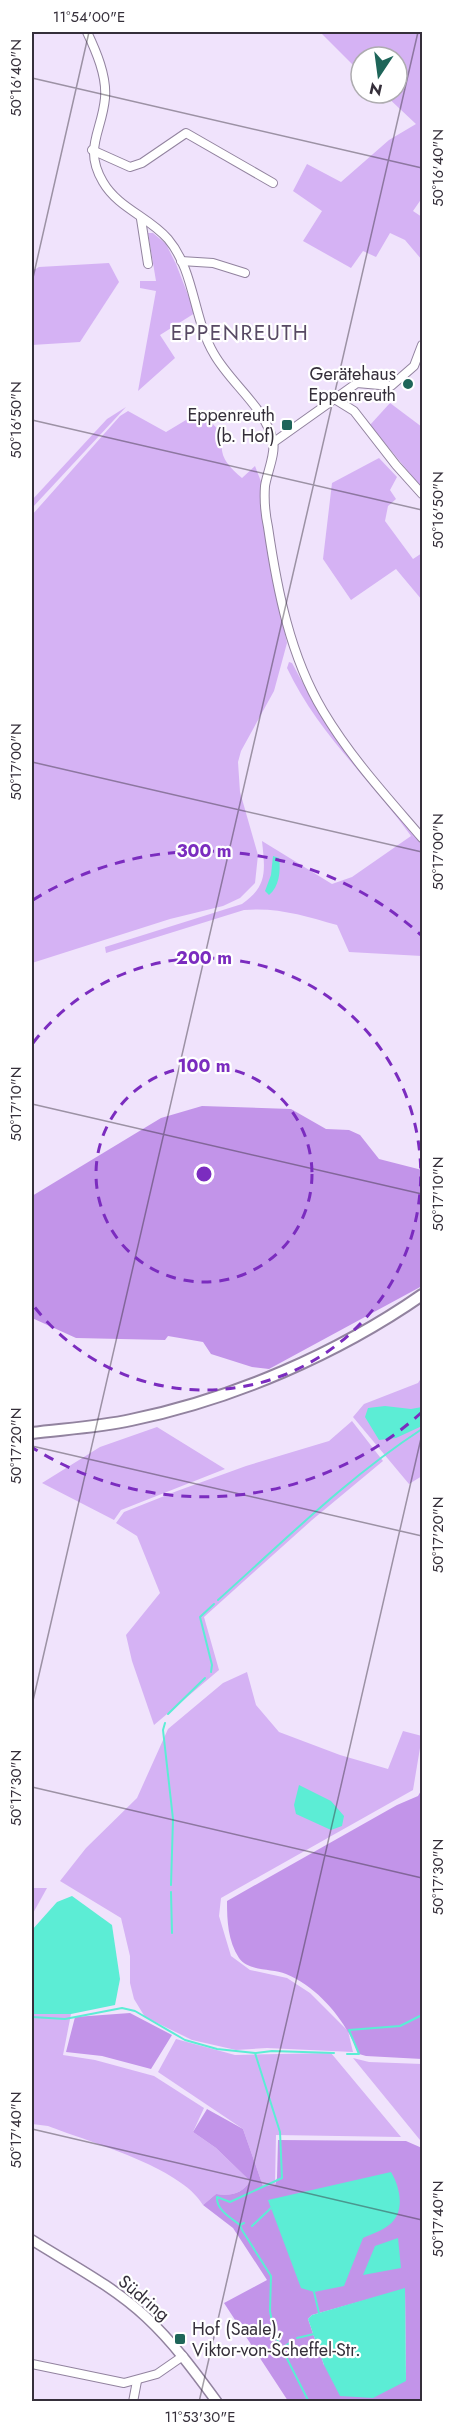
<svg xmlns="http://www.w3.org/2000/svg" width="454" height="2433" viewBox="0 0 454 2433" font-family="Jost,sans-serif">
	<rect width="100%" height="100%" fill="#f0e3fc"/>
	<g fill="#d5b2f4">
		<path d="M320 32H422V198L413 211 422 217V260L405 240 390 233 376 257 363 251 351 268 303 241 322 211 293 191 307 164 341 182 389 140 416 124 383 93H397V57H361V73Z"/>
		<path d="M148 233H153L166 244 176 264 195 313 160 335 175 358 138 391 156 291 140 288V281H156Z"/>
		<path d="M109 263 119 282 80 342 32 345V271L39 267Z"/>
		<path d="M390 403 422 427 421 487 370 425Z"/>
		<path d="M126 407 32 508V500L107 419Z"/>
		<path d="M128 411 166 432 201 411 223 435C218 456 227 465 242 478L255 466 265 492 271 569 287 643 274 691 241 751 238 762 240 792 258 855 255 883 240 898 223 906 170 919 32 963V515L120 416Z"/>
		<path d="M379 458 397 477 390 490 396 499 388 506 385 521 413 559 422 553V600L396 569 351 600 323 559 332 483Z"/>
		<path d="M289 662 292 663C327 730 374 785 422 843V956L349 952 337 925C305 916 278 907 244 910L106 953 105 947 242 904C268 886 265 870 262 841L332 884 352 877 411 836C371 780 317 732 287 668Z"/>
		<path d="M422 1377V1476L409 1484 353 1417 364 1404 418 1383Z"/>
		<path d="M352 1421 383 1461 312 1520 204 1617 219 1670 154 1725 132 1661 126 1635 160 1593 137 1536 116 1523 124 1512 177 1491 246 1466 329 1441Z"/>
		<path d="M157 1427 225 1469 121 1510 114 1520 42 1483 100 1447Z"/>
		<path d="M247 1672 256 1705 279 1732 340 1755 388 1769 403 1731 422 1736 413 1790 221 1898 219 1916 231 1956 250 1970 287 1978 310 1993 348 2031 353 2052 267 2048 236 2050 192 2040 145 2017 134 1999 130 1983V1956L121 1918 60 1881 86 1848 137 1798 168 1729 223 1683Z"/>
		<path d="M32 1888H47L32 1915Z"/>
		<path d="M32 2014H71L63 2055 95 2060 154 2076 204 2108 193 2132 216 2148 250 2181C242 2194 231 2196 216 2194L203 2205C181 2167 89 2142 48 2126L32 2124Z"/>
		<path d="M176 2039 235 2055 331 2053 401 2137 276 2135 275 2185 263 2186 243 2129 158 2072Z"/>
		<path d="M353 2058 369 2062 422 2064 420 2140Z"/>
	</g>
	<g fill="#c294e9" fill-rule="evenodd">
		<path d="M202 1106 291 1109 326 1129 349 1130 360 1135 379 1159 422 1170V1286L269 1369 252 1367 211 1354 203 1342 168 1336 165 1340 76 1338 32 1318V1196L161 1118Z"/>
		<path d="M422 1789V2059L366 2056 359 2054C346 2022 320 1988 286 1974 272 1968 249 1972 239 1958 228 1941 227 1921 227 1901L397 1805 418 1796Z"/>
		<path d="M130 2013 172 2035 151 2069 102 2056 66 2052 75 2017Z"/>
		<path d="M207 2109 243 2129 263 2186 275 2185 277 2178 278 2140 406 2141 422 2148V2401H288L224 2303 267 2280 233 2228 203 2205 216 2194C231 2196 242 2194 250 2181L216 2148 193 2132ZM405 2289 406 2381 324 2365 308 2319 312 2315Z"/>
	</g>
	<g fill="#5cedd5">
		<path d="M273 856 279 858C281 871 279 887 269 895L265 891 271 875Z"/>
		<path d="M385 1406 411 1409 422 1407V1426L396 1438 379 1440 365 1417 368 1408Z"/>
		<path d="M299 1785 331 1801 344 1816 342 1826 331 1830 296 1814 294 1805Z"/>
		<path d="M72 1896 112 1925 120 1979 115 2005 71 2014H32V1930L57 1902Z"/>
		<path d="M391 2172C400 2187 406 2212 389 2225 382 2231 371 2234 363 2238L344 2286 314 2292 301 2288 268 2200Z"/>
		<path d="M398 2238 401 2268 363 2275 375 2246Z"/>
		<path d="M405 2288 406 2381 373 2398 340 2396 324 2365 308 2319 312 2315Z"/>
	</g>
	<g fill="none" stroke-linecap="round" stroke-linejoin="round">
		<g stroke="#5cedd5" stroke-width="2">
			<path d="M218 1600C284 1541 347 1478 422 1429"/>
			<path d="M211 1672 212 1665 200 1617 214 1604"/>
			<path d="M168 1714 205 1678"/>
			<path d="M165 1723 163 1730 173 1819 171 1885"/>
			<path d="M171 1892 172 1933"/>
			<path d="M32 2017 65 2019 122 2008 135 2011 185 2040 217 2049 255 2053 280 2132 282 2178 230 2202 217 2197C216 2210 231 2218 240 2225"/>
			<path d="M256 2053 272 2051 334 2053"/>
			<path d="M347 2054H359L349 2030 400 2026 422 2015"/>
			<path d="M244 2223 240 2225 242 2230 271 2276 270 2311 274 2333 309 2402"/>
			<path d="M252 2226 271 2208"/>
			<path d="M314 2292 319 2313"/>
			<path d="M297 2338 314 2334"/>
			<path d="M282 2348 291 2342"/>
		</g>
		<defs>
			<g id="minor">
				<path d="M87 32C96 51 107 76 105 98 102 132 83 148 103 182 118 208 149 217 168 239 195 271 193 319 214 354 231 384 264 406 273 441 276 453 267 473 265 486 264 500 265 513 268 527 277 589 290 656 323 711 351 758 387 797 422 838"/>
				<path d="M92 150 130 167 142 163 186 133 273 183"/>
				<path d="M141 219 148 264"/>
				<path d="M181 261 213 263 245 273"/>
				<path d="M333 398 354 411 396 465 422 494"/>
				<path d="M274 442 357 383 391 386 414 366 422 345"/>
				<path d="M32 2364 124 2383 157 2374 183 2356"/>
				<path d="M133 2402 137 2381"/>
			</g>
			<path id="tertiary" d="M32 2240C70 2264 113 2286 146 2317 173 2342 195 2372 217 2402"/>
			<path id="secondary" d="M32 1433C64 1429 99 1427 131 1420 233 1399 337 1354 422 1295"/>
		</defs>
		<use href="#minor" stroke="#92839f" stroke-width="10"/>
		<use href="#tertiary" stroke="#92839f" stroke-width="12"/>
		<use href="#secondary" stroke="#92839f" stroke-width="14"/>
		<use href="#minor" stroke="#fff" stroke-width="8"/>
		<use href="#tertiary" stroke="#fff" stroke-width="9"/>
		<use href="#secondary" stroke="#fff" stroke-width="10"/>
	</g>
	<path fill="none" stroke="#352f3a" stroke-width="1.5" stroke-opacity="0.45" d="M32 78 422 168M32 282 89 32M32 420 422 510M32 762 422 852M32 1104 422 1194M32 1446 422 1536M32 1705 418 32M32 1787 422 1878M32 2129 422 2220M199 2402 422 1434"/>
	<g fill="none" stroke="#7b2cbf" stroke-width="3" stroke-dasharray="10 8">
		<circle cx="204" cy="1174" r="108"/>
		<path d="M33 1043A216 216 0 1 1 33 1305"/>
		<path d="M422 1412A323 323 0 0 1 33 1448M33 900A323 323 0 0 1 422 936"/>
	</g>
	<g fill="#1e6559" stroke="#fff" stroke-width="2">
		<circle cx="408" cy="384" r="6"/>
		<rect x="281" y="419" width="12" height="12" rx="3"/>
		<rect x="174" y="2333" width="12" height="12" rx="3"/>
	</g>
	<g text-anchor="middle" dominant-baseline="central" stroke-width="4.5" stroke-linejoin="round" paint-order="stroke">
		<g font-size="18" fill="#352f3a" stroke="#fff" text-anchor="end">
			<text x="396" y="374">Gerätehaus<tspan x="396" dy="21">Eppenreuth</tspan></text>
			<text x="275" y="415">Eppenreuth<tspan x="275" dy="21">(b. Hof)</tspan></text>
			<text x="192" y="2329" text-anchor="start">Hof (Saale),<tspan x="192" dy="21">Viktor-von-Scheffel-Str.</tspan></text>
		</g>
		<g font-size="18" fill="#352f3a" stroke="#fff">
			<text transform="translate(144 2298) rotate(40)">Südring</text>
		</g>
		<g font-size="21" letter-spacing="1.5" fill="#584a64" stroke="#fff">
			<text x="240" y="333">EPPENREUTH</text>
		</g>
	</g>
	<circle cx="204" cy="1174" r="9" fill="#7b2cbf" stroke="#fff" stroke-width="3"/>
	<g font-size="18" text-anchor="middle" font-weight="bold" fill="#7b2cbf" stroke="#fff" stroke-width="4.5" stroke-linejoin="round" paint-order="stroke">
		<text x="204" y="857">300 m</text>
		<text x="204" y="964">200 m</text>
		<text x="204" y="1072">100 m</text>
	</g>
	<rect width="454" height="2433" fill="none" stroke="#ffffff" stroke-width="66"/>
	<g transform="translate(379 75) rotate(193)"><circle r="28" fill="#ffffff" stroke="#aeacb0" stroke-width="1.5"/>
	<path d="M0-4.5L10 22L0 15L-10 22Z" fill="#1e6559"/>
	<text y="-9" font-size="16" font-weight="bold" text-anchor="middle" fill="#352f3a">N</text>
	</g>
	<rect x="33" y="33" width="388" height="2367" fill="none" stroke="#352f3a" stroke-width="2"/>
	<g font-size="15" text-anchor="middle" fill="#352f3a">
		<text x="89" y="22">11°54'00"E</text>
		<text transform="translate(16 78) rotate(-90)" y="5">50°16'40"N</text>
		<text transform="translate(438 168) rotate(-90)" y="5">50°16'40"N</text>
		<text transform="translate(16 420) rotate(-90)" y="5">50°16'50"N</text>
		<text transform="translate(438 510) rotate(-90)" y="5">50°16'50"N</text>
		<text transform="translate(16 762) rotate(-90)" y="5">50°17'00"N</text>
		<text transform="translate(438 852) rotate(-90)" y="5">50°17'00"N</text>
		<text transform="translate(16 1104) rotate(-90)" y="5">50°17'10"N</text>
		<text transform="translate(438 1194) rotate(-90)" y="5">50°17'10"N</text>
		<text transform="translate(16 1446) rotate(-90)" y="5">50°17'20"N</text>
		<text transform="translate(438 1535) rotate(-90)" y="5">50°17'20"N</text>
		<text transform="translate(16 1788) rotate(-90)" y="5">50°17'30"N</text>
		<text transform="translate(438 1877) rotate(-90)" y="5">50°17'30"N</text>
		<text transform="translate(16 2130) rotate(-90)" y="5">50°17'40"N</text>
		<text transform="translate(438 2219) rotate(-90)" y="5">50°17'40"N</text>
		<text x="200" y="2422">11°53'30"E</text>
	</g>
</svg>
